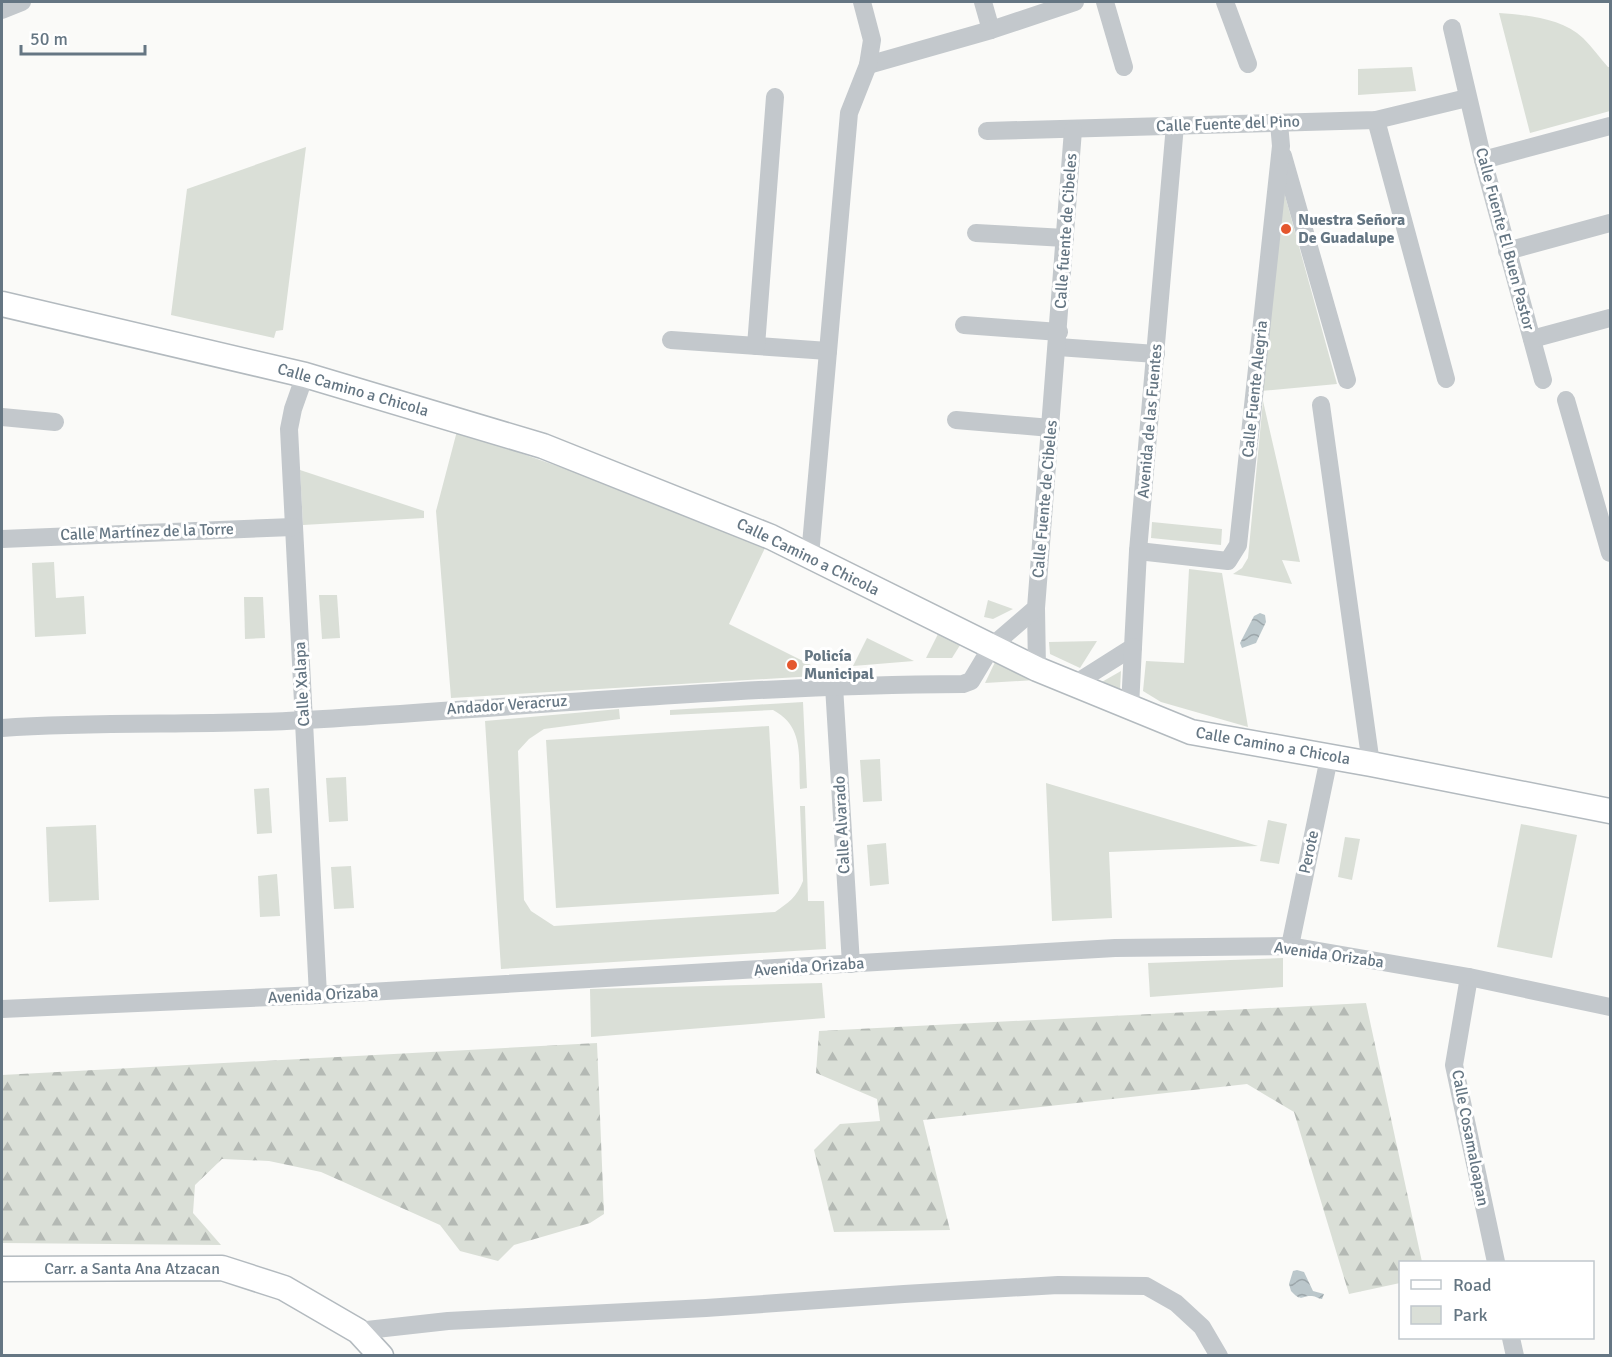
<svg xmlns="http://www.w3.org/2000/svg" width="1612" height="1357" viewBox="0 0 1612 1357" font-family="Signika,sans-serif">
	<defs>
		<pattern id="forest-firs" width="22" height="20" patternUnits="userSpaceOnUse" patternTransform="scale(1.5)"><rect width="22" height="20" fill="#dadfd7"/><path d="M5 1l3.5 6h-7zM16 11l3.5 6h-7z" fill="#b4b9b4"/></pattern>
		<pattern id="water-waves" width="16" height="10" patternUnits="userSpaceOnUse" patternTransform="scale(1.5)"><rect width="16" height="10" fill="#bbc7cb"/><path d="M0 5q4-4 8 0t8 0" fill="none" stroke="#9ca6aa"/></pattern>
	</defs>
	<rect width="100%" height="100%" fill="#fafaf8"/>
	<g fill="#dadfd7">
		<path d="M1499 13C1526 15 1562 18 1583 38 1592 47 1600 58 1608 67H1610V111L1530 133Z"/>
		<path d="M1412 67 1416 91 1358 95V69Z"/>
		<path d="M306 147 283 330 276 331 274 338 171 315 187 189Z"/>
		<path d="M1284 192 1337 384 1261 391Z"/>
		<path d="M1263 401 1300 562 1282 560 1292 584 1233 574 1242 568 1248 558Z"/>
		<path d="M457 431 643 496 765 548 729 624 831 675 451 698 436 511Z"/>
		<path d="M300 470 424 511V518L303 525Z"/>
		<path d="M1152 522 1222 529 1221 545 1151 538Z"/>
		<path d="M54 562 56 598 84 596 86 634 35 637 32 563Z"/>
		<path d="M1189 569 1222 573 1248 727 1161 702 1143 691 1146 661 1184 663Z"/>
		<path d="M319 595H337L340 638 322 639Z"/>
		<path d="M244 597H263L265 638 245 639Z"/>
		<path d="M988 600 1013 609 993 619 984 617Z"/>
		<path d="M939 632 962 642 952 658H926Z"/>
		<path d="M867 638 914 661 853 666Z"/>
		<path d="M1097 641 1080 668 1050 654 1049 642Z"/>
		<path d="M996 660 1035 680 985 683Z"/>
		<path d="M1121 671 1120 690 1100 683Z"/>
		<path d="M803 702 807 788 800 789C798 757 805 727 773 710L670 715V710Z"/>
		<path d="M619 709 620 719 544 729 529 739 518 751 524 900 531 911 554 926 775 912C788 903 797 897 803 881L800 806H805L808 901H824L826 949 501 969 485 721Z"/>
		<path d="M769 726 779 894 556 908 546 740Z"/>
		<path d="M880 759 882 801 863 802 860 760Z"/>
		<path d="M346 777 348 821 329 822 326 778Z"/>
		<path d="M1046 783 1258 846 1109 852 1112 918 1052 921Z"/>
		<path d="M269 788 272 833 257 834 254 789Z"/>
		<path d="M1268 820 1287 824 1279 864 1260 861Z"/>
		<path d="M1521 824 1577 835 1552 958 1497 947Z"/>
		<path d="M96 825 99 900 49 902 46 827Z"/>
		<path d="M1345 837 1360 839 1352 880 1338 877Z"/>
		<path d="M886 843 889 884 870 886 867 845Z"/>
		<path d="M351 866 354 908 334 909 331 867Z"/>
		<path d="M277 874 280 916 260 917 258 876Z"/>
		<path d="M1283 958V987L1150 997 1148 963Z"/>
		<path d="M822 983 825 1018 591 1037 590 989Z"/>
	</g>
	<g fill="url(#forest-firs)">
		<path d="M1366 1003 1422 1262H1400V1283L1349 1294 1294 1112 1247 1084 923 1120 950 1230 834 1232 814 1150 840 1124 880 1121 877 1099 816 1073 819 1031Z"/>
		<path d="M597 1043 604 1214 590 1223 514 1245 498 1261 460 1251 440 1225 321 1172 269 1161 222 1159 195 1185 193 1213 221 1245 2 1243V1075Z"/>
	</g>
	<g fill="url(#water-waves)">
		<path d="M1260 613 1265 615 1266 622 1256 643 1242 648 1240 643 1254 616Z"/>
		<path d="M1297 1270 1304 1272 1313 1291 1324 1294 1322 1299C1318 1299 1316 1296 1312 1296 1301 1295 1302 1303 1291 1291L1289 1284 1293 1271Z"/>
	</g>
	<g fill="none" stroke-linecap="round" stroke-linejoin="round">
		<defs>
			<g id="secondary">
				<path d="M2 304 305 375 543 446 771 537 1037 669 1191 732 1371 764 1610 811"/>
				<path d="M2 1269 222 1268 284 1288 358 1331 381 1356"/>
			</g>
		</defs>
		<use href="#secondary" stroke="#b3babf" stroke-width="27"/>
		<g stroke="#c3c8cc" stroke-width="18">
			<path d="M983 2 991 30"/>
			<path d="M1105 2 1124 67"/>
			<path d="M1225 2 1248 64"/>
			<path d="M2 10 22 2"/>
			<path d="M1452 28 1483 160 1543 380"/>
			<path d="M868 65 991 30 1075 2"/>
			<path d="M1376 120 1446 379"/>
			<path d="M987 131 1376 120 1467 98"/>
			<path d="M1283 156 1347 380"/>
			<path d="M1483 160 1610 126"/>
			<path d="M976 233 1065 238"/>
			<path d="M1507 251 1610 223"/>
			<path d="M964 325 1059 332"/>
			<path d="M1532 339 1610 318"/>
			<path d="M671 340 828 351"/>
			<path d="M756 346 775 97"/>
			<path d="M1058 347 1156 354"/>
			<path d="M305 375 293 409 289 429 318 995"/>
			<path d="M1566 400 1610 553"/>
			<path d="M1321 405 1371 764"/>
			<path d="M2 417 55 422"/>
			<path d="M956 420 1051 428"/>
			<path d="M2 539 293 527"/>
			<path d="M1138 551 1228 561 1238 545 1281 146 1279 123"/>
			<path d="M810 556 849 113 868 65 872 40 862 2"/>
			<path d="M1036 608 1037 669"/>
			<path d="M1073 685 1133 647 1138 551 1175 125"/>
			<path d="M834 686 851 964"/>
			<path d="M1130 707 1133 647"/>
			<path d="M2 728C103 721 205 726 306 720 525 707 743 685 963 684L971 681 992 646 1036 608 1073 130"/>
			<path d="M1290 946 1329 758"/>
			<path d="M1469 977 1454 1065 1496 1262"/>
			<path d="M2 1009 318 995 1115 948 1290 946 1469 977 1610 1007"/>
			<path d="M358 1331 448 1321 706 1308 904 1294 1058 1285 1146 1286 1176 1303 1202 1327 1219 1356"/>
			<path d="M1511 1338 1515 1356"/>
		</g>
		<use href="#secondary" stroke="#fff" stroke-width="24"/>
	</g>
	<g fill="#e4572e" stroke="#fff" stroke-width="2">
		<circle cx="1286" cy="229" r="6"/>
		<circle cx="792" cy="665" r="6"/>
	</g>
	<g text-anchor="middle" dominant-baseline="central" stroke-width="6" stroke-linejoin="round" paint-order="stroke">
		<g font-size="16" fill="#657683" stroke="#fff">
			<text transform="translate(1228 124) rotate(-2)">Calle Fuente del Pino</text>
			<text transform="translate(1066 231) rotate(-86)">Calle fuente de Cibeles</text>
			<text transform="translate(1505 239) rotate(75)">Calle Fuente El Buen Pastor</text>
			<text transform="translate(1255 389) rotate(-84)">Calle Fuente Alegria</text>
			<text transform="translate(353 390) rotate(16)">Calle Camino a Chicola</text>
			<text transform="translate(1150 421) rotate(-85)">Avenida de las Fuentes</text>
			<text transform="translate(1045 499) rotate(-85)">Calle Fuente de Cibeles</text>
			<text transform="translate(147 532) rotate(-2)">Calle Martínez de la Torre</text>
			<text transform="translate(808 557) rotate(26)">Calle Camino a Chicola</text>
			<text transform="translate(302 684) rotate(-93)">Calle Xalapa</text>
			<text transform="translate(507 705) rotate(-4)">Andador Veracruz</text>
			<text transform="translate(1273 746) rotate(10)">Calle Camino a Chicola</text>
			<text transform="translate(842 825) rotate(-93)">Calle Alvarado</text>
			<text transform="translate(1309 852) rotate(-78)">Perote</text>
			<text transform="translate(1329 955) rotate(8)">Avenida Orizaba</text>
			<text transform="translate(809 967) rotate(-4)">Avenida Orizaba</text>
			<text transform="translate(323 995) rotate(-3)">Avenida Orizaba</text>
			<text transform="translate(1470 1138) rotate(79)">Calle Cosamaloapan</text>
			<text x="132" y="1269">Carr. a Santa Ana Atzacan</text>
		</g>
		<g font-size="16" font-weight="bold" fill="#657683" stroke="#fff" text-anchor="start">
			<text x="1298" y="220">Nuestra Señora<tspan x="1298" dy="18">De Guadalupe</tspan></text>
			<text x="804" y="656">Policía<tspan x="804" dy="18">Municipal</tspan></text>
		</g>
	</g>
	<rect width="1612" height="1357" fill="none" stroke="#657683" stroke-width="6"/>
	<rect x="1399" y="1261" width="195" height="78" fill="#ffffff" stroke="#c1c8cd" stroke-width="1.5"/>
	<rect x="1411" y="1280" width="30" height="9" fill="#ffffff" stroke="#c1c8cd" stroke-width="1.5"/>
	<text x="1453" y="1291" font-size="18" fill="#657683">Road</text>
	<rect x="1411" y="1306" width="30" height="18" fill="#dadfd7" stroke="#c1c8cd" stroke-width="1.5"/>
	<text x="1453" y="1321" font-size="18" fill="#657683">Park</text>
	<path d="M21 45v9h124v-9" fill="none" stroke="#657683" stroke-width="3"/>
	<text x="30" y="45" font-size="18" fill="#657683" stroke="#ffffff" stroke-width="4.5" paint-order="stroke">50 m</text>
</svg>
